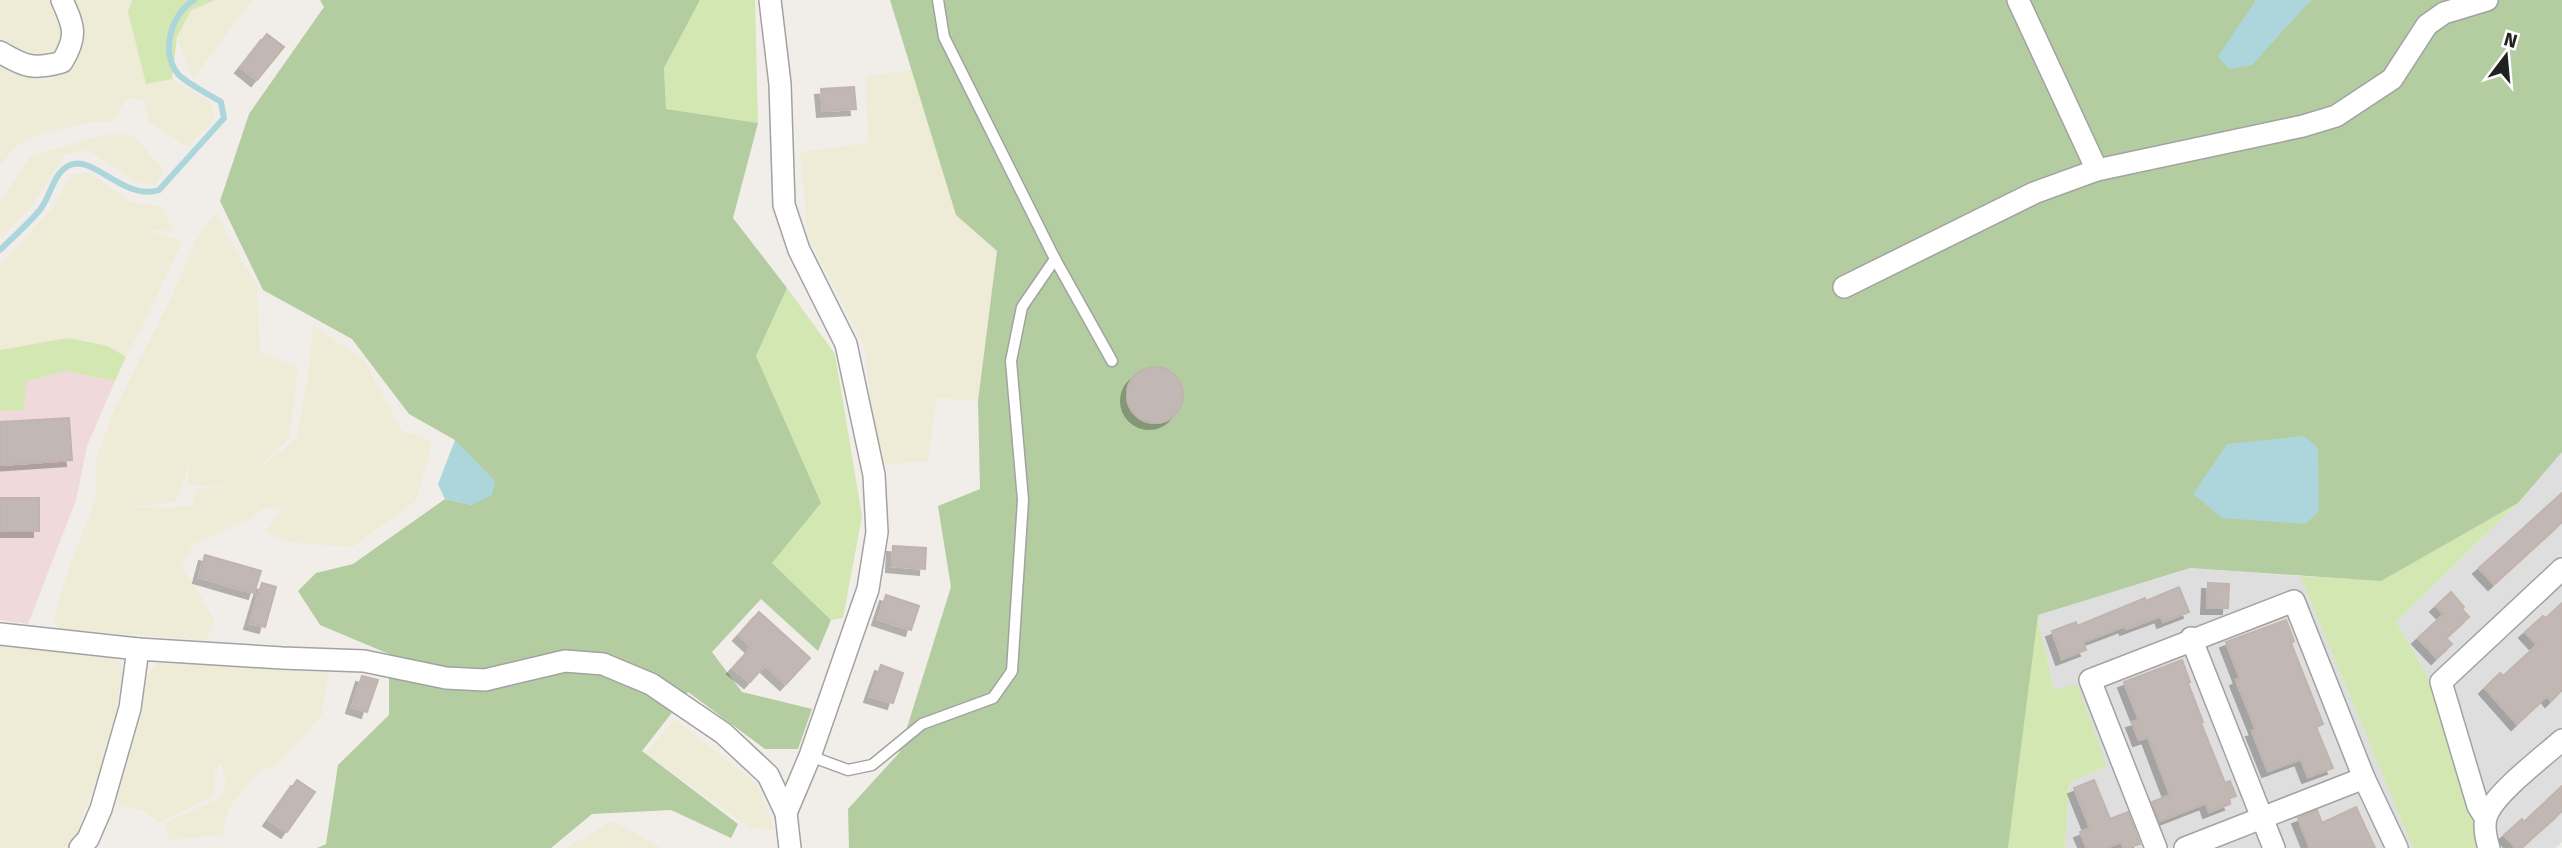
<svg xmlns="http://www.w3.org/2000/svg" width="2562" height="848" viewBox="0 0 2562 848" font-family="'Fira Sans',sans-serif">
	<defs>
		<filter id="shadow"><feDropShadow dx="-6" dy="6" stdDeviation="0" flood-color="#0004"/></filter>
	</defs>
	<rect width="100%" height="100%" fill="#f1ede9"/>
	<g fill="#dfdede">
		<path d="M2562 452V842L2555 848H2500L2494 840 2449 684 2429 678 2396 622 2518 503Z"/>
		<path d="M2190 568 2300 576 2413 848H2065L2069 783 2107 766 2054 690 2037 615Z"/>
	</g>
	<path fill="#f0d9db" d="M65 371 115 381 87 446 76 500 28 624 0 620V411L23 410 26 382Z"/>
	<g fill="#eeecd6" fill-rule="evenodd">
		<path d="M0 0H50L63 30 60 48 31 58 0 37Z"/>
		<path d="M68 0H132L128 12 146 83 172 79 210 102 214 119 188 147 148 121 145 100 126 98 114 121 90 122 43 133 17 145 0 165V67L44 81 66 74 84 42Z"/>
		<path d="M216 0H252L193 79 177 37 192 9Z"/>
		<path d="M912 70 956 215 997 251 978 401 936 398 928 461 878 465 865 348 808 237 800 152 868 143 866 76Z"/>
		<path d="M103 135H133L164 171 156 184 139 183 88 150 64 155 32 206 0 238V203L30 157Z"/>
		<path d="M87 172 131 202 162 207 174 232 143 229 182 241 147 317 126 357 108 346 68 338 0 350V265L53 208 71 175Z"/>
		<path d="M215 213 257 286 260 352 298 367 289 438 250 476 297 438 309 370 313 326 364 360 402 431 432 441 417 500 352 547 287 542 266 532 281 510 266 507 250 519 193 544 181 568 194 584 214 620 206 640 60 629 53 620 68 571 96 498V460L113 413 171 298 196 241ZM189 464 188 485 230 486 196 489 193 505 164 508 127 507 176 502Z"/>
		<path d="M0 645 118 658 123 671 117 698 116 721 105 746 100 768 75 838 64 848H0Z"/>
		<path d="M158 662 328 673 322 715 277 765 260 770 230 806 222 835 168 840 165 823 219 799 226 784 221 762 214 773 215 795 160 822 141 810 115 805 136 730 147 676Z"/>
		<path d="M675 719 757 784 775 830 750 828 645 753Z"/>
		<path d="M612 821 662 848H566Z"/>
	</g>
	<g fill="#d3e7b3">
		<path d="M132 0H216L191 10 177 37 172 79 146 84 128 12Z"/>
		<path d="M700 0H755L758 123 666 109 664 68Z"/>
		<path d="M787 288 835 354 862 516 843 618 831 620 772 563 756 356Z"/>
		<path d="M68 338 108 346 126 357 115 381 65 371 26 382 24 410 0 411V350Z"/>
		<path d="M2518 503 2396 622 2429 678 2483 848H2413L2300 576 2381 580Z"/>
		<path d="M2037 615 2054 690 2077 684 2107 766 2069 783 2065 848H2008Z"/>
	</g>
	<g fill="#b3cda0">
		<path d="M320 0H700L664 68 666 109 758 123 733 218 787 288 756 356 821 503 772 563 831 620 818 651 761 599 712 652 742 692 812 709 798 749H765L688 692 642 751 738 824 731 838 671 810 592 814 551 848H317L326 844 338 765 389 715V654L320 625 298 591 316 573 353 564 445 499 472 505 455 440 409 414 352 339 263 290 220 201 249 114 324 7Z"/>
		<path d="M890 0H2256L2248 14 2314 0H2562V452L2518 503 2381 581 2190 568 2038 615 2008 848H849L848 809 899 753 951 587 938 506 980 489 978 401 997 251 956 215Z"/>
	</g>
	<g fill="#acd6db">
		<path d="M2256 0H2314L2309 2 2252 65 2229 69 2218 56Z"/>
		<path d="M2304 436 2318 448 2319 511 2306 524 2222 518 2193 494 2227 444Z"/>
		<path d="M455 440 495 481 492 495 472 505 445 499 438 484Z"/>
	</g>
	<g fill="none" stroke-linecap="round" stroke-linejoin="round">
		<path stroke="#acd6db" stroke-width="6" d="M0 250C13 237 27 225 39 211 51 197 52 175 68 166 92 152 124 202 159 190L224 118 221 102C210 95 186 83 178 74 160 52 171 14 194 0"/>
	</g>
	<g fill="#c1b8b5" stroke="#c2b3ac" stroke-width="2" filter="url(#shadow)">
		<path d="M267 34 284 47 257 80 241 67Z"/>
		<path d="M854 87 856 109 823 111 821 89Z"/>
		<circle cx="1155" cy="395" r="28"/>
		<path d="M69 418 72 460 0 465V422Z"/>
		<path d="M2562 493V522L2494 584 2479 568Z"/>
		<rect x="0" y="498" width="39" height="33"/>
		<path d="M893 546 926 548 925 569 892 566Z"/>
		<path d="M205 555 261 571 254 593 199 577Z"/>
		<path d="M262 583 276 587 265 627 250 623Z"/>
		<path d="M2208 583 2229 584 2228 608H2207Z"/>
		<path d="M2179 587 2189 612 2163 622 2161 616 2126 629 2125 626 2083 642 2086 650 2062 659 2052 631 2076 622 2077 626 2145 598 2146 601Z"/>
		<path d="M2451 592 2464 607 2462 609 2469 617 2446 638 2452 644 2437 658 2418 638 2444 614 2436 606Z"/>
		<path d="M886 595 919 606 911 630 878 619Z"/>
		<path d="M2562 603V690L2551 701 2547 696 2517 724 2485 688 2500 673 2503 676 2537 645 2525 632 2543 616 2546 618Z"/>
		<path d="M759 612 810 658 786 684 765 665 750 682 733 668 752 647 739 635Z"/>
		<path d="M2286 620 2294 641 2291 643 2323 724 2316 727 2333 768 2308 777 2301 759 2268 771 2252 731 2256 730 2236 680 2240 678 2226 642Z"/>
		<path d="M2182 660 2190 682 2188 683 2203 722 2201 723 2225 783 2230 781 2236 796 2228 799 2230 804 2209 812 2206 803 2160 821 2152 802 2170 795 2148 737 2139 740 2132 722 2139 720 2124 682Z"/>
		<path d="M881 665 903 673 893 703 870 696Z"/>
		<path d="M362 676 378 680 367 712 352 707Z"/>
		<path d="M297 780 315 792 287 832 269 820Z"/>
		<path d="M2094 780 2110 819 2128 812 2140 844 2124 848 2121 842 2105 848H2087L2080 832 2090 828 2074 788Z"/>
		<path d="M2562 786V811L2521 848H2516L2504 835 2522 819 2524 822Z"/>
		<path d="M2356 807 2375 848H2310L2298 818 2317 810 2322 823Z"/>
	</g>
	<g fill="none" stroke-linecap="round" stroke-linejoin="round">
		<defs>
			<g id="lane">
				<path d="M938 0 944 37 1055 259 1112 361"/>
				<path d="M810 756 848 770 872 765 922 724 993 698 1012 671 1023 500 1011 361 1022 307 1055 259"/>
			</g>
			<g id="street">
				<path d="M770 0 780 84 784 205 799 250 846 344 874 475 877 532 868 589 810 756 786 813"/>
				<path d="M2018 0 2097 170"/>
				<path d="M0 52C25 67 34 70 62 62 78 36 74 27 62 0"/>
				<path d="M1844 287 2034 193 2097 170 2303 126 2336 116 2392 79 2427 25 2444 13 2487 0"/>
				<path d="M0 634 138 649 282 658 364 661 446 678 485 680 565 661 603 664 651 684 723 733 768 775 786 813 790 848"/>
				<path d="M2191 638 2274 848"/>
				<path d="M2485 817 2478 806 2441 682 2562 569"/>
				<path d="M80 848 88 839 101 809 130 708 138 649"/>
				<path d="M2156 848 2090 680 2294 601 2364 778 2397 848"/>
				<path d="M2185 848 2364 778"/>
				<path d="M2489 848C2486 839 2483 824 2487 815 2495 793 2543 757 2562 740"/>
			</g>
		</defs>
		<use href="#lane" stroke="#a2a2a2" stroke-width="13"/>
		<use href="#street" stroke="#a2a2a2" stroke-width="24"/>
		<use href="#lane" stroke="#fff" stroke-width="10"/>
		<use href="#street" stroke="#fff" stroke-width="21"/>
	</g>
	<g transform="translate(2506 56) rotate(16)" stroke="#ffffff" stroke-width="5" paint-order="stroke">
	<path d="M0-5L12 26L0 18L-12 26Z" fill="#212121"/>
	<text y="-10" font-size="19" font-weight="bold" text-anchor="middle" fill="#212121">N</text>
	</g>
</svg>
